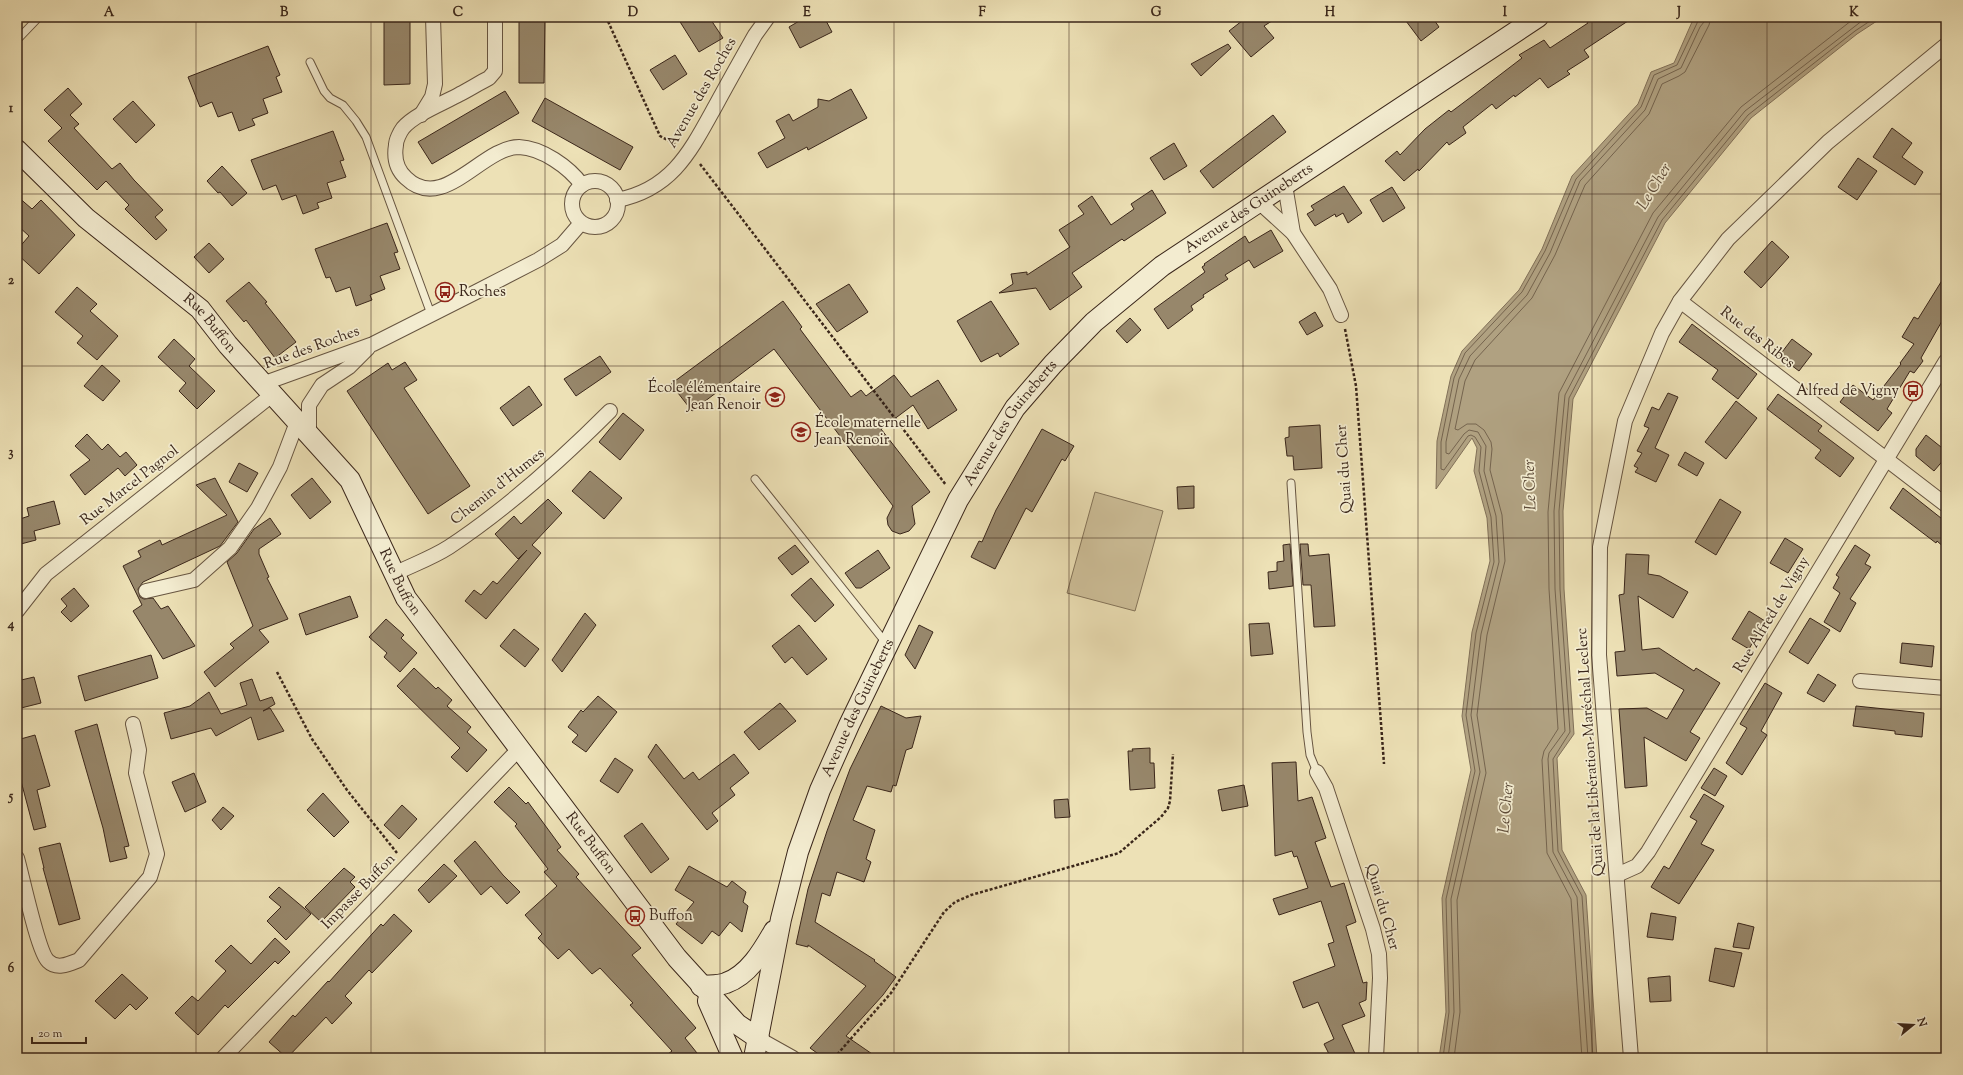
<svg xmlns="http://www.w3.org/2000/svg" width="1963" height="1075" viewBox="0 0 1963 1075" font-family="'Sorts Mill Goudy',serif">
	<rect width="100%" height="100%" fill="#ede1b6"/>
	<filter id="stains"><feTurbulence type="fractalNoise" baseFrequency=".005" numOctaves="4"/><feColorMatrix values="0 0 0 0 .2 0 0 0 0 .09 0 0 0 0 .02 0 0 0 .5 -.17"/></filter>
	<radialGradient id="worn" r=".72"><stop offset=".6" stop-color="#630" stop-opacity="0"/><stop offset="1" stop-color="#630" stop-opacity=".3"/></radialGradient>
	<path fill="#cfc19b" stroke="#84745a" d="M1095 492 1163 511 1135 611 1067 593Z"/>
	<path fill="#b0a181" stroke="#817058" d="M1697 17H1883L1857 34 1751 118 1665 223 1573 399 1563 511 1564 589 1574 734 1557 758 1562 850 1586 895 1597 1058H1439L1446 1012 1442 898 1471 770 1462 716 1472 632 1490 561 1487 518 1474 471 1477 448 1472 438 1436 489 1437 441 1451 376 1462 351 1519 290 1542 249 1572 176 1638 104 1651 72 1674 63 1692 22Z"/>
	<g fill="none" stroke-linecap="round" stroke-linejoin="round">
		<g stroke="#75644e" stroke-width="1">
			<path d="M1443 1058 1449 1012 1446 899 1475 771 1466 715 1476 633 1494 562 1491 517 1479 471 1481 447 1475 437 1471 435 1468 436 1444 470 1441 469V442L1454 378 1465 353 1522 292 1545 251 1576 179 1641 107 1654 75 1677 65 1700 17"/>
			<path d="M1448 1058 1454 1012 1451 899 1480 772 1471 715 1481 634 1499 562 1496 516 1484 471 1486 446 1478 432 1469 430 1464 434 1449 454 1446 453V442L1459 379 1470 356 1527 295 1550 253 1580 181 1645 110 1658 79 1681 68 1700 27 1704 22 1705 17"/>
			<path d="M1454 1058 1460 1012 1457 900 1486 773 1477 715 1487 635 1505 561 1502 515 1490 470 1492 449 1491 442 1484 430 1476 424H1467L1458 430 1455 429 1465 381 1475 360 1532 298 1555 255 1585 185 1649 114 1662 84 1679 76 1685 72 1709 25 1711 17"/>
			<path d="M1582 1058 1571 899 1547 853 1542 760 1544 751 1558 729 1549 589 1548 512 1559 393 1653 213 1741 107 1856 17"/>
			<path d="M1588 1058 1577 897 1553 852 1548 759 1549 753 1565 731 1555 589 1554 511 1565 395 1658 217 1745 111 1867 17"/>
			<path d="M1593 1058 1582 896 1558 851 1553 759 1570 732 1560 589 1559 511 1569 398 1662 220 1748 115 1855 31 1876 17"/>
		</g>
	</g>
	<g fill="#97876b" stroke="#3a261a">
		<path d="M384 17H410V84L384 85Z"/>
		<path d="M519 17H545L544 83H519Z"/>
		<path d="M677 17H709L723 38 699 52Z"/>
		<path d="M806 17H824L832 32 800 48 789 27Z"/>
		<path d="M1247 17H1278L1264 26 1274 38 1251 57 1229 31Z"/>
		<path d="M1403 17H1432L1439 27 1421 41Z"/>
		<path d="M1584 17H1634L1584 50 1589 57 1567 71 1570 74 1548 88 1540 78 1515 97 1514 95 1496 109 1492 104 1463 127 1466 133 1449 145 1447 142 1419 171 1418 169 1404 181 1385 161 1397 151 1400 155 1425 129 1449 110 1451 112 1475 94 1522 58 1519 55 1544 40 1550 48 1588 23Z"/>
		<path d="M1228 44 1231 48 1201 76 1191 64Z"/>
		<path d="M268 46 280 75 276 77 282 92 263 99 268 113 252 119 255 125 239 131 232 112 218 117 212 102 200 107 188 77Z"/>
		<path d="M675 55 687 74 663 90 650 70Z"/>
		<path d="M68 88 82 104 70 115 79 124 74 128 112 169 120 163 134 180 163 210 155 217 167 230 156 240 125 209 129 205 106 181 97 190 48 141 62 128 44 110Z"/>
		<path d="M851 89 867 118 808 150 807 147 767 168 758 153 785 138 776 121 789 114 793 121 818 107V99L829 101Z"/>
		<path d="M505 91 519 113 432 164 418 142Z"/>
		<path d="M545 98 633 147 620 170 532 121Z"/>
		<path d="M133 101 155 125 136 143 113 119Z"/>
		<path d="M1273 115 1286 132 1213 188 1200 171Z"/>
		<path d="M1892 128 1912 143 1902 157 1923 172 1915 185 1873 157Z"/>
		<path d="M333 131 344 160 340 161 346 177 327 183 332 198 317 203 319 208 303 214 296 195 282 200 276 185 263 190 251 160Z"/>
		<path d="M1174 143 1187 166 1164 180 1150 158Z"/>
		<path d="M1858 158 1877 171 1857 200 1838 187Z"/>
		<path d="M222 166 247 193 232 206 220 192 218 193 207 181Z"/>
		<path d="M1344 186 1362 213 1348 223 1343 213 1336 217 1335 214 1315 226 1307 214 1314 210 1311 206Z"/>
		<path d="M1392 187 1405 208 1383 222 1370 200Z"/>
		<path d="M1152 190 1166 213 1124 241 1122 239 1072 273 1082 287 1050 310 1036 288 999 293 1013 284 1011 274 1027 272V275L1070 247 1059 230 1084 214 1078 206 1092 196 1111 225 1134 209 1131 204Z"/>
		<path d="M17 196 32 209 41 200 75 235 39 274 17 254V250L29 236 17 225Z"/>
		<path d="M387 223 398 252 394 253 400 269 380 276 385 289 370 295 372 300 356 306 350 287 336 292 330 277 326 278 315 249Z"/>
		<path d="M1271 230 1283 251 1254 268 1249 260 1225 275 1228 279 1203 295 1204 297 1191 306 1193 310 1168 329 1154 309 1205 272 1202 267 1205 265 1204 264 1245 236 1249 243Z"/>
		<path d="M1772 241 1789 257 1761 288 1744 272Z"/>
		<path d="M209 243 224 259 209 273 194 257Z"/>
		<path d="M1946 274V314L1921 358 1923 361 1914 373 1910 371 1887 409 1892 413 1878 431 1840 402 1853 385 1873 400 1901 364 1900 363 1914 344 1902 337 1914 317 1918 319Z"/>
		<path d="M249 282 267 302 265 303 296 342 275 358 246 320 244 322 226 301Z"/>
		<path d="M849 284 868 312 837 332 816 304Z"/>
		<path d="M77 287 97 304 90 311 118 336 97 360 77 343 83 336 55 312Z"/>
		<path d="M783 301 802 327 800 329 851 397 861 390 866 396 894 375 911 397 938 380 957 410 928 429 913 405 881 429 930 492 912 506 915 524 909 531 900 534 892 531 888 525 887 518 893 506 774 349 692 411 671 384Z"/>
		<path d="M991 301 1019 344 1000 357 998 353 981 362 957 321Z"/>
		<path d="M1315 312 1323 326 1307 335 1299 322Z"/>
		<path d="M1130 318 1141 330 1127 343 1116 331Z"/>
		<path d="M1692 324 1757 374 1738 399 1712 379 1718 370 1679 342Z"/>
		<path d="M174 339 195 359 189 366 215 391 197 409 179 391 186 383 158 357Z"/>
		<path d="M1792 339 1812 354 1799 371 1779 356Z"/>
		<path d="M600 356 611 372 576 396 564 379Z"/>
		<path d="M405 362 417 380 404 388 470 486 428 514 347 391 388 363 392 370Z"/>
		<path d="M102 365 120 381 103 401 84 386Z"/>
		<path d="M529 386 542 405 513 426 500 408Z"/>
		<path d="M1668 393 1678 397 1655 448 1669 455 1656 482 1635 472 1638 468 1634 466 1642 453 1637 451 1649 428 1644 426 1652 407 1659 410Z"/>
		<path d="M1778 394 1822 426 1818 431 1854 458 1840 477 1815 458 1821 450 1767 409Z"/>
		<path d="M1736 401 1757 418 1726 459 1705 442Z"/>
		<path d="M623 413 644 430 620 460 599 442Z"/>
		<path d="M1320 425 1322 468 1294 470 1293 456H1287L1285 438 1289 437V427Z"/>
		<path d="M1042 429 1074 446 1065 461 1062 459 1032 512 1026 508 995 569 971 557 979 541 982 542 996 510Z"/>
		<path d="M87 434 102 450 108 444 120 457 126 452 137 465 125 476 118 468 85 495 70 475 90 460 75 446Z"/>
		<path d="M1926 435 1946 451V457L1934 471 1916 456V449Z"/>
		<path d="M1685 452 1704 463 1697 476 1678 465Z"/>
		<path d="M239 463 258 473 247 492 229 482Z"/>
		<path d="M590 471 622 498 604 519 572 491Z"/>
		<path d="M215 478 238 522 220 546 143 582 138 589 140 597 144 599 153 598 161 609 168 606 195 646 163 659 133 611 142 605 123 566 141 557 138 551 160 540 162 545 227 515 196 485Z"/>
		<path d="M312 478 331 502 310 519 291 495Z"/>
		<path d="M1194 486V508L1178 509 1177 487Z"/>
		<path d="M1903 488 1946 522V549L1937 541 1936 543 1890 508Z"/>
		<path d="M548 499 562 513 532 545 541 553 486 619 465 601 474 590 481 595 493 581 497 584 527 550 518 559 495 534 514 516 521 524Z"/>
		<path d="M1720 499 1741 512 1716 555 1695 542Z"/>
		<path d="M54 501 60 524 34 531 36 540 17 545V520L29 516 27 508Z"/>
		<path d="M270 518 281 534 259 549V554L269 577 267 578 288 619 259 630 269 642 215 687 204 672 234 648 230 644 253 626 227 562 237 553 254 529Z"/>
		<path d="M1785 538 1803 549 1788 573 1770 563Z"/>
		<path d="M1290 544 1293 586 1269 589 1268 572 1277 571V562L1284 561 1283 545Z"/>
		<path d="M1300 544H1308L1309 556 1329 554 1335 626 1314 627 1311 585H1303Z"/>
		<path d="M795 545 809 562 792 575 778 558Z"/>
		<path d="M1855 545 1870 555 1865 564 1871 567 1850 599 1856 603 1840 632 1824 622 1840 593 1833 588 1839 577 1836 575Z"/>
		<path d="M878 550 890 568 861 588H856L845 573Z"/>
		<path d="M1626 554 1649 555 1648 574 1660 576 1688 592 1673 618 1638 596 1642 650 1659 648 1694 671 1696 668 1720 683 1690 732 1700 738 1686 761 1644 737 1647 786 1625 788 1619 709 1647 708 1667 719 1684 690 1655 673 1617 676 1615 652 1625 651 1619 595 1624 594Z"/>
		<path d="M811 578 834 605 815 622 791 595Z"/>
		<path d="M74 588 89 606 71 622 61 612 67 606 61 599Z"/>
		<path d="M350 596 358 617 306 635 299 614Z"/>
		<path d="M1749 611 1765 621 1749 649 1732 639Z"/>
		<path d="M585 613 596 625 562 672 552 660Z"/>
		<path d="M1810 618 1830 630 1808 664 1789 652Z"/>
		<path d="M386 619 404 635 401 638 417 653 400 672 384 657 387 653 369 637Z"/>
		<path d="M1269 623 1273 654 1251 656 1249 624Z"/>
		<path d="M799 625 827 659 807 675 792 657 785 663 772 646Z"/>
		<path d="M919 625 933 632 915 669 905 655Z"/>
		<path d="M514 629 539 649 525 667 500 646Z"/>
		<path d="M1902 643 1934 646 1932 667 1900 663Z"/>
		<path d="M151 655 158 678 85 701 78 676Z"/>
		<path d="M414 668 436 689 438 687 452 700 447 706 471 727 467 732 487 750 467 772 451 757 460 748 397 686Z"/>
		<path d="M1818 674 1836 685 1824 702 1807 693Z"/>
		<path d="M34 677 41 703 17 709V681Z"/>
		<path d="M252 679 260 701 272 697 275 704 263 711 270 708 284 731 258 740 251 717 216 736 211 728 171 739 164 713 190 706 209 692 221 714 247 705 240 683Z"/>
		<path d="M1765 683 1782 693 1761 731 1767 735 1742 775 1726 763 1747 728 1740 724Z"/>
		<path d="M598 696 617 712 586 752 572 742 578 735 568 727 581 710 583 712Z"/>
		<path d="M780 703 796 721 759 750 744 732Z"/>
		<path d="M881 706 906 718 921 716 912 748 906 750 896 786 893 785 891 792 867 786 853 820 875 830 866 859 871 862 864 882 837 872 830 896 822 893 815 922 875 960 874 961 896 977 883 995 846 1036 878 1058H824L810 1048 866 986 808 945V947L796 944 808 889 827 831 850 769Z"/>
		<path d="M1856 706 1924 713 1922 737 1895 734V731L1853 726Z"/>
		<path d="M97 724 129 846 124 847 127 858 110 862 103 828 75 731Z"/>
		<path d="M35 735 50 786 37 790 46 827 34 830 17 766V740Z"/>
		<path d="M656 744 684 779 693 772 699 780 734 754 749 773 730 788 735 795 712 813 718 821 707 830 648 757Z"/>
		<path d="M1150 748V763H1154L1155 788 1130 790 1128 751H1133L1132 749Z"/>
		<path d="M615 758 633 770 618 793 600 781Z"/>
		<path d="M1296 762 1298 801 1312 797 1326 838 1315 842 1331 887 1344 883 1356 922 1346 926 1363 983 1367 982 1366 1000 1359 1003 1365 1016 1342 1025 1357 1058H1331L1324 1044 1334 1039 1318 1002 1303 1008 1293 982 1335 966 1328 944 1334 942 1321 901 1279 915 1273 899 1308 888 1297 856 1294 857 1292 851 1275 856 1272 763Z"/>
		<path d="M1714 768 1727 776 1715 796 1701 788Z"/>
		<path d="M194 773 206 802 185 812 172 782Z"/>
		<path d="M1244 785 1248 806 1222 811 1218 790Z"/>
		<path d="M509 787 526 804 528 802 561 847 557 850 579 874 576 877 641 948 632 955 696 1028 685 1038 701 1058H663L672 1051 630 1005 633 1003 600 968 592 974 569 949 558 959 538 938 542 934 525 915 557 886 544 872 548 869 515 826 517 824 494 802Z"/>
		<path d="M323 793 349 822 334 837 307 810Z"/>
		<path d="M1704 794 1724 806 1701 844 1714 850 1679 904 1651 887 1664 866 1669 869 1697 821 1690 817Z"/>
		<path d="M1068 799 1070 817 1055 818 1054 800Z"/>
		<path d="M402 805 417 819 399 839 384 825Z"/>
		<path d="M223 807 234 816 221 830 212 820Z"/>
		<path d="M642 823 669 859 651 873 624 836Z"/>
		<path d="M475 841 503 875 520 892 507 904 491 886 481 895 454 861Z"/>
		<path d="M60 843 80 919 59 925 43 868H44L39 848Z"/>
		<path d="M444 864 457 876 429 903 418 890Z"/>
		<path d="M689 866 727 887 732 881 746 892 743 902 748 906 742 932 730 922 719 936 712 931 702 944 676 924 694 902 675 890Z"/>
		<path d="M344 868 355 877 350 882 355 887 321 922 305 907Z"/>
		<path d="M279 887 311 914 286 940 267 921 281 907 269 897Z"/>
		<path d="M1651 913 1676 917 1673 940 1647 937Z"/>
		<path d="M394 914 412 931 372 973 369 970 345 996 352 1003 332 1024 326 1017 287 1058 269 1042 293 1015 295 1017 328 981 329 982 381 924 383 926Z"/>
		<path d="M1738 923 1754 927 1749 949 1733 947Z"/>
		<path d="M275 938 290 952 278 964 275 961 228 1008 225 1005 198 1035 175 1013 192 996 198 1001 226 971 215 961 231 945 251 964Z"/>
		<path d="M1715 948 1742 953 1734 987 1709 981Z"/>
		<path d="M122 974 148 998 136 1010 130 1004 115 1019 95 1001Z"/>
		<path d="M1670 976 1671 1001 1650 1002 1648 978Z"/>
	</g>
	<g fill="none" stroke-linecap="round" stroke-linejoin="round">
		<defs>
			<g id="lane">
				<path d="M17 40 39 17"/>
				<path d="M310 62 324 91 330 98 343 105 356 121 366 137 431 314"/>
				<path d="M755 479 886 643"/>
				<path d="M1291 483 1307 732 1310 755 1317 772"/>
			</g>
			<g id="street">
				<path d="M495 17V71L489 78C479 83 470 89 460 94 444 103 415 114 403 128 400 132 396 140 396 145 394 157 396 169 406 178 443 214 482 147 519 147 542 148 569 167 582 185"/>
				<path d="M421 115 432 97 435 84 433 17"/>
				<circle cx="595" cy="204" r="23"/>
				<path d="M1285 185 1293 233"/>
				<path d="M617 200C673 189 691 150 716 105 729 81 742 58 755 35L768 17"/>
				<path d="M1259 202 1293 233 1330 289 1341 315"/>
				<path d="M1680 301 1946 505"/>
				<path d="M262 384 373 344 476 292 538 260 562 245 581 223"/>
				<path d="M309 434V405L322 385 349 367 368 348"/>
				<path d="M394 574C412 565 432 558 449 547 508 508 560 461 610 411"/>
				<path d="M146 591 194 580 230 548 258 508 280 467 297 422"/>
				<path d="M17 611 46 574 272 395"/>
				<path d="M1860 681 1946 688"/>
				<path d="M1317 772 1326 788 1373 929 1379 954 1380 978 1376 1058"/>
				<path d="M17 858C22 875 38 952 48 961 57 970 69 964 79 960L150 877 157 854 136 773 139 750 133 724"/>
				<path d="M1617 875 1637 866 1648 852 1946 361"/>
				<path d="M759 1039 793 1058"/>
				<path d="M223 1058 519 749"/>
				<path d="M1631 1058 1599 655 1600 547 1625 421 1662 333 1680 301 1728 239 1828 142 1946 45"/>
			</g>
			<g id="secondary">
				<path id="s1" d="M17 150 86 218 200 309 228 345 350 480 406 598 677 958 737 1024 759 1039"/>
				<path d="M701 986C709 985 719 986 726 983 749 975 763 950 774 931"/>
				<path d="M708 1001 733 1058"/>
				<path id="s2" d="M754 1058 781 919 798 852 820 790 849 725 958 500 1015 408 1053 364 1094 322 1162 266 1538 17"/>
			</g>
		</defs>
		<use href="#lane" stroke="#675541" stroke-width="9"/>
		<use href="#street" stroke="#675541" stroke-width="16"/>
		<use href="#secondary" stroke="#3a261a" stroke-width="22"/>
		<g stroke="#3a261a" stroke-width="2.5" stroke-dasharray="3 2" stroke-linecap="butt">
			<path d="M606 17 660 136 675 144"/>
			<path d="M700 164 946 485"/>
			<path d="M1345 329 1356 386 1384 764"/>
			<path d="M277 672 312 739 347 790 397 853"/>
			<path d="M834 1058 891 993 944 912 955 902 971 895 1119 853 1161 817 1168 808 1170 801 1173 754"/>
		</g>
		<use href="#lane" stroke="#f3ecd0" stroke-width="7"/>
		<use href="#street" stroke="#f3ecd0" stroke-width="14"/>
		<use href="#secondary" stroke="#f3ecd0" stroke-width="20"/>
	</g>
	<path fill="none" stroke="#3a261a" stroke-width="1" stroke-opacity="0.55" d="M196 17V1058M371 17V1058M545 17V1058M720 17V1058M894 17V1058M1069 17V1058M1243 17V1058M1418 17V1058M1592 17V1058M1767 17V1058M17 194H1946M17 366H1946M17 538H1946M17 709H1946M17 881H1946"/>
	<defs>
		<symbol id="bus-ring" viewBox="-11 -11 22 22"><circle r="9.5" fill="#f3ecd0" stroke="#8f2418" stroke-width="1.5"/><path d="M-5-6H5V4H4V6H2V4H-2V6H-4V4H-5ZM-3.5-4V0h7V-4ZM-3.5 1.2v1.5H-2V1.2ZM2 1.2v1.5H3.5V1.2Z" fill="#8f2418"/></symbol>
		<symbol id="school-ring" viewBox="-11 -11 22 22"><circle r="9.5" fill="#f3ecd0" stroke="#8f2418" stroke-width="1.5"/><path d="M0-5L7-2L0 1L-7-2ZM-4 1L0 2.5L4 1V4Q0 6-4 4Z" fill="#8f2418"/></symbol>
	</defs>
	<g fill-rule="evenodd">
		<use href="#bus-ring" x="434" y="281" width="22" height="22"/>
		<use href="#bus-ring" x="1902" y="380" width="22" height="22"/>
		<use href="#school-ring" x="764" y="386" width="22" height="22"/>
		<use href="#school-ring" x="790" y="421" width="22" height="22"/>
		<use href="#bus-ring" x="624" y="905" width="22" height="22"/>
	</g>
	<g text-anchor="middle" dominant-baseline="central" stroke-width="3.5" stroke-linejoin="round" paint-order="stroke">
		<g font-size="15" fill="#3a261a" stroke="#f3ecd0">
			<text transform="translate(702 93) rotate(-60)">Avenue des Roches</text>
			<text stroke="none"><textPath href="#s2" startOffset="1015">Avenue des Guineberts</textPath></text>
			<text stroke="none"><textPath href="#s1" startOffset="260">Rue Buffon</textPath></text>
			<text transform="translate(1757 338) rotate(38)">Rue des Ribes</text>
			<text transform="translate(312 348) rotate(-20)">Rue des Roches</text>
			<text stroke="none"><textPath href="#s2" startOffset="691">Avenue des Guineberts</textPath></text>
			<text transform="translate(1345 469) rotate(-94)">Quai du Cher</text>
			<text transform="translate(130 486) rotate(-38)">Rue Marcel Pagnol</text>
			<text transform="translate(498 487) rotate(-38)">Chemin d'Humes</text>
			<text stroke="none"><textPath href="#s1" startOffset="584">Rue Buffon</textPath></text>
			<text transform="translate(1772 615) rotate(-59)">Rue Alfred de Vigny</text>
			<text stroke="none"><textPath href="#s2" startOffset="367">Avenue des Guineberts</textPath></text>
			<text transform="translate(1591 752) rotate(-94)">Quai de la Libération-Maréchal Leclerc</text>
			<text stroke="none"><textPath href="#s1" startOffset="908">Rue Buffon</textPath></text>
			<text transform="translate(359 892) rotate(-46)">Impasse Buffon</text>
			<text transform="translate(1382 907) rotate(74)">Quai du Cher</text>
		</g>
		<g font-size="15" fill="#3a261a" stroke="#f3ecd0" text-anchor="start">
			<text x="459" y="292">Roches</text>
			<text x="761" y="388" text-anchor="end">École élémentaire<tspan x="761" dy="17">Jean Renoir</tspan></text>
			<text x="1899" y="391" text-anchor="end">Alfred de Vigny</text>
			<text x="815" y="423">École maternelle<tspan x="815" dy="17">Jean Renoir</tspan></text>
			<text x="649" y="916">Buffon</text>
		</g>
		<g font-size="16" font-style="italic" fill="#5d4b39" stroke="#f3ecd0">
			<text transform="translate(1655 187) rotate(-59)">Le Cher</text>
			<text transform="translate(1531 485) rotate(-92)">Le Cher</text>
			<text transform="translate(1507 808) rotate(-85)">Le Cher</text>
		</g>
	</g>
	<rect width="1963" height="1075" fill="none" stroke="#ede1b6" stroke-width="44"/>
	<g transform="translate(1913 1025) rotate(72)" stroke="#f3ecd0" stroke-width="3" paint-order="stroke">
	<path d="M0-3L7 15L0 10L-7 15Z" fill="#3a261a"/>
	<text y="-6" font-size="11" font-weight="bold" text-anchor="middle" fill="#3a261a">N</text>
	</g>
	<path d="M32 1037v6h54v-6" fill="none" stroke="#3a261a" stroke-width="2"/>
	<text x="38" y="1037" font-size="12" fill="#3a261a" stroke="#f3ecd0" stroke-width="3" paint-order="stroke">20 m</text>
	<rect x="22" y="22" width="1919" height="1031" fill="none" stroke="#3a261a" stroke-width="1.5"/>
	<g font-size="13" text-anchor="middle" font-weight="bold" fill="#3a261a">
		<text x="109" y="16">A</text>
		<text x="284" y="16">B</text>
		<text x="458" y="16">C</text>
		<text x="633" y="16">D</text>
		<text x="807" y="16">E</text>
		<text x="982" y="16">F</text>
		<text x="1156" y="16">G</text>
		<text x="1330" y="16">H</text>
		<text x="1505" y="16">I</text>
		<text x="1679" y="16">J</text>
		<text x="1854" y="16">K</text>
		<text x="11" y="112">1</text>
		<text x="11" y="284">2</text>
		<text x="11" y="456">3</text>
		<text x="11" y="628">4</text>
		<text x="11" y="800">5</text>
		<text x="11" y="972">6</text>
	</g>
	<rect width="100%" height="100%" filter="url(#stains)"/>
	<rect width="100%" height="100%" fill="url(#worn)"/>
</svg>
